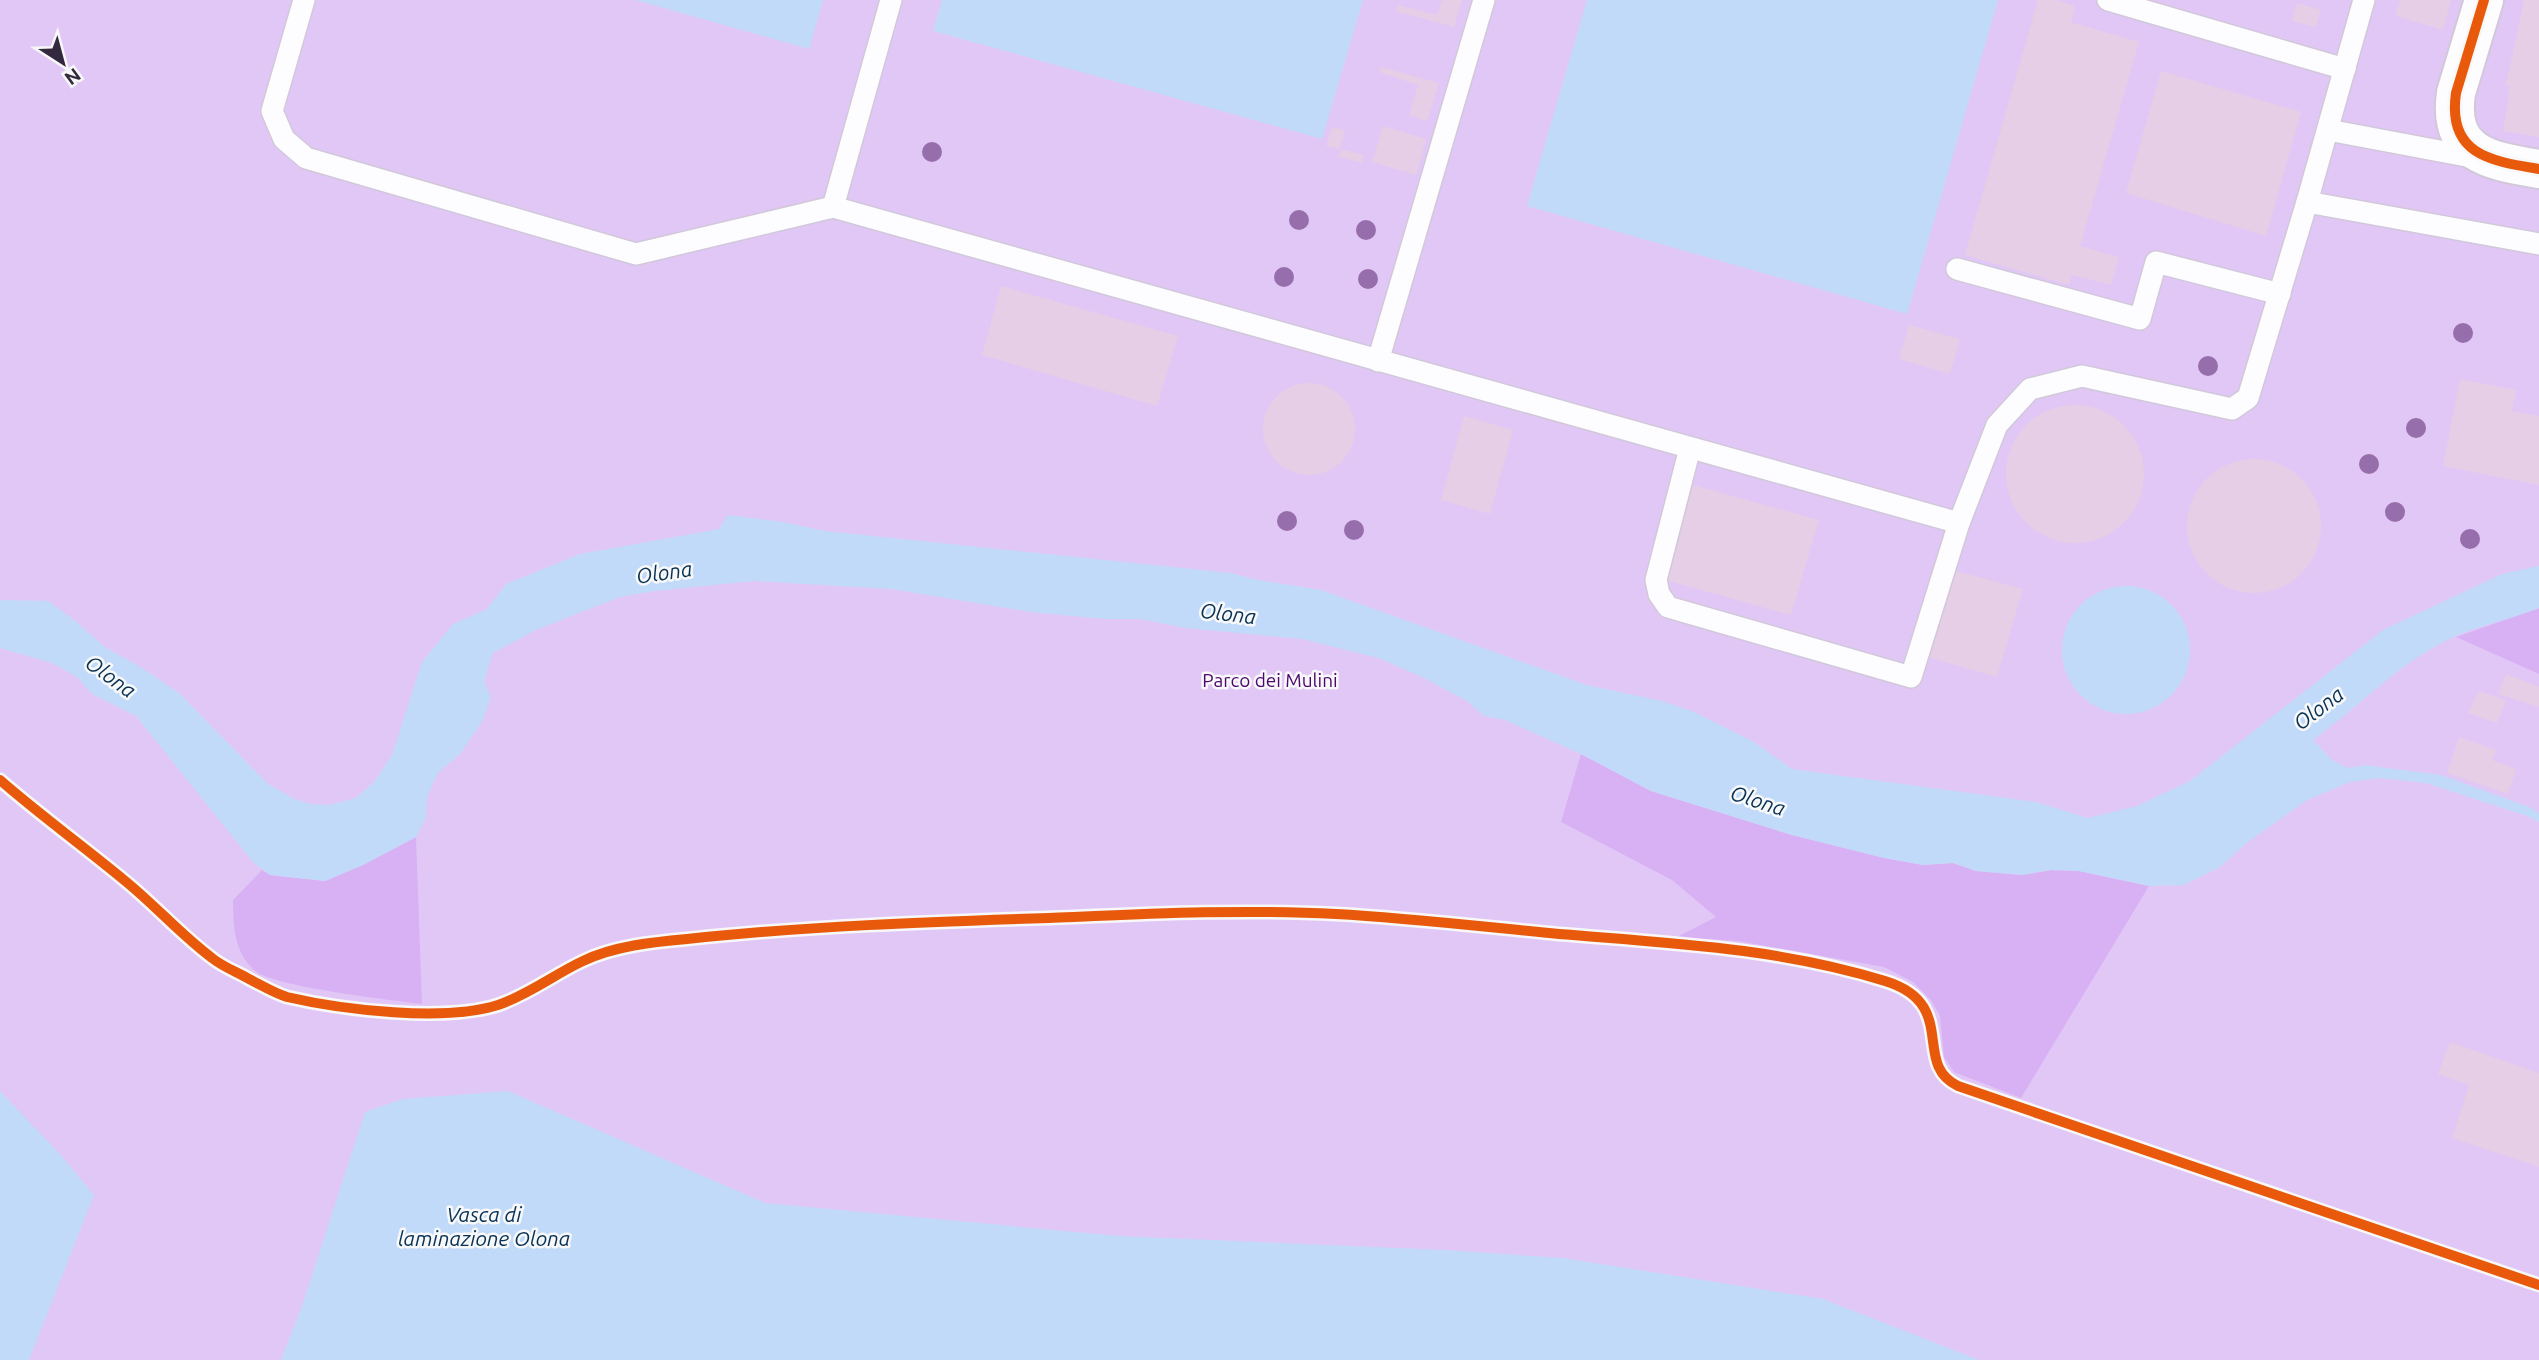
<svg xmlns="http://www.w3.org/2000/svg" width="2539" height="1360" viewBox="0 0 2539 1360" font-family="Ubuntu,sans-serif">
	<rect width="100%" height="100%" fill="#f1eaf7"/>
	<rect fill="#e1c7f6" x="0" y="0" width="2539" height="1360"/>
	<g fill="#d8b1f4">
		<path d="M2539 608V674L2456 637Z"/>
		<path d="M1581 754 1651 791 1792 835 1884 858 1923 865 1953 863 1976 871 2022 875 2051 870 2079 871 2149 886 2021 1098 1954 1072 1944 1057 1940 1016 1931 1000 1913 982 1884 967 1738 941 1677 937 1716 917 1672 880 1561 822Z"/>
		<path d="M416 837 422 1004C392 1000 272 987 254 970 234 952 233 925 233 900L262 870 270 875 325 881 363 865Z"/>
	</g>
	<g fill="#c2daf9">
		<path d="M635 0H823L809 49Z"/>
		<path d="M942 0H1363L1322 139 933 31Z"/>
		<path d="M1587 0H1998L1907 314 1527 206Z"/>
		<path d="M728 515 783 522 825 531 1231 573 1253 579 1321 590 1587 685 1662 701 1694 712 1754 742 1792 769 2036 802 2088 818 2137 806 2190 781 2383 630 2502 574 2539 566V608C2509 620 2476 626 2447 640 2397 665 2357 708 2313 740L2332 760 2348 768 2365 765 2441 775 2529 807 2539 813V822L2530 817 2426 783 2379 778 2350 782 2307 800 2248 842 2220 867 2184 885 2149 886 2079 871 2051 870 2022 875 1976 871 1953 863 1923 865 1884 858 1792 835 1651 791 1581 754 1505 720 1484 716 1467 701 1420 676 1378 658 1302 639 1186 628 1140 619H1104L1030 612 891 589 754 581 655 591 620 597 536 630 493 653 484 682 491 697 482 722 460 754 438 773 427 797 426 818 416 837 363 865 325 881 270 875 253 862 136 716 92 694 77 677 52 663 0 648V600L48 601 74 620 105 647 142 668 179 693 267 783 294 799 311 804 329 805 356 798 374 782 392 755 422 662 453 624 487 609 506 584 580 554 719 529Z"/>
		<circle cx="2126" cy="650" r="64"/>
		<path d="M0 1091 59 1153 94 1195 29 1360H0Z"/>
		<path d="M508 1091 765 1203 1119 1236 1444 1250 1563 1258 1823 1299 1979 1360H281L302 1306 365 1112 402 1099Z"/>
	</g>
	<g fill="#e5cee6">
		<path d="M1442 0H1462L1454 27 1396 11 1398 5 1437 15Z"/>
		<path d="M2038 0H2056L2075 6 2071 22 2139 42 2080 246 2119 257 2111 285 2072 275 2069 285 1965 255Z"/>
		<path d="M2400 0H2451L2443 30 2396 16Z"/>
		<path d="M2524 0H2539V137L2503 131 2510 87 2506 85Z"/>
		<path d="M2297 3 2321 10 2316 27 2292 21Z"/>
		<path d="M1381 67 1439 83 1427 121 1409 115 1418 85 1379 72Z"/>
		<path d="M2161 71 2301 112 2266 236 2126 193Z"/>
		<path d="M1383 126 1426 139 1416 175 1372 162Z"/>
		<path d="M1332 127 1345 130 1340 149 1326 146Z"/>
		<path d="M1341 149 1364 155 1362 163 1339 157Z"/>
		<path d="M1001 286 1178 336 1157 406 982 355Z"/>
		<path d="M1909 325 1960 339 1950 374 1899 359Z"/>
		<path d="M2460 379 2516 390 2512 411 2539 416V485L2443 466Z"/>
		<circle cx="1309" cy="429" r="46"/>
		<circle cx="2075" cy="474" r="69"/>
		<path d="M1464 416 1513 430 1490 514 1441 500Z"/>
		<circle cx="2254" cy="526" r="67"/>
		<path d="M1686 483 1819 520 1791 615 1658 578Z"/>
		<path d="M1949 569 2023 589 1997 677 1924 656Z"/>
		<path d="M2506 674 2539 687V707L2498 694Z"/>
		<path d="M2479 691 2506 700 2497 723 2468 713Z"/>
		<path d="M2459 737 2496 750 2492 760 2516 769 2508 794 2447 773Z"/>
		<path d="M2450 1042 2539 1073V1167L2452 1138 2469 1085 2438 1074Z"/>
	</g>
	<g fill="none" stroke-linecap="round" stroke-linejoin="round">
		<defs>
			<g id="service">
				<path d="M304 0 272 111 284 139 306 158 636 254 833 207"/>
				<path d="M891 0 833 207 1959 523 1997 425 2030 389 2082 376 2232 409 2248 398 2307 202 2539 244"/>
				<path d="M2108 0 2345 69"/>
				<path d="M2328 130 2477 158"/>
				<path d="M2307 202 2364 0"/>
				<path d="M1957 269 2140 319 2156 262 2280 294"/>
				<path d="M1378 361 1484 0"/>
				<path d="M1690 448 1656 580 1659 594 1668 607 1911 677 1959 523"/>
			</g>
			<path id="minor" d="M2484 0 2456 93C2447 155 2491 161 2539 169"/>
		</defs>
		<use href="#service" stroke="#d1c8da" stroke-width="24"/>
		<use href="#minor" stroke="#d1c8da" stroke-width="42"/>
		<use href="#service" stroke="#fdfcfe" stroke-width="21"/>
		<use href="#minor" stroke="#fdfcfe" stroke-width="38"/>
		<defs>
			<g id="cycleway">
				<path d="M2484 0 2456 93C2447 155 2491 161 2539 169"/>
				<path d="M0 780C40 815 83 846 124 880 155 905 181 935 212 958 223 967 237 972 249 979 261 985 274 993 287 997 343 1010 445 1022 498 1005 528 995 555 974 583 961 614 946 653 942 687 939 807 926 928 922 1049 918 1144 914 1240 909 1336 914 1410 918 1485 927 1559 934 1669 943 1779 948 1885 981 1960 1004 1911 1064 1958 1086L2539 1285"/>
			</g>
		</defs>
		<use href="#cycleway" stroke="#f8f8f8" stroke-width="15"/>
		<use href="#cycleway" stroke="#e8590c" stroke-width="10"/>
	</g>
	<g fill="#976eac">
		<circle cx="932" cy="152" r="10"/>
		<circle cx="1299" cy="220" r="10"/>
		<circle cx="1366" cy="230" r="10"/>
		<circle cx="1284" cy="277" r="10"/>
		<circle cx="1368" cy="279" r="10"/>
		<circle cx="2463" cy="333" r="10"/>
		<circle cx="2208" cy="366" r="10"/>
		<circle cx="2416" cy="428" r="10"/>
		<circle cx="2369" cy="464" r="10"/>
		<circle cx="2395" cy="512" r="10"/>
		<circle cx="1287" cy="521" r="10"/>
		<circle cx="1354" cy="530" r="10"/>
		<circle cx="2470" cy="539" r="10"/>
	</g>
	<g text-anchor="middle" dominant-baseline="central" stroke-width="5" stroke-linejoin="round" paint-order="stroke">
		<g font-size="19" fill="#4d086f" stroke="#f8f8f8">
			<text x="1270" y="680">Parco dei Mulini</text>
		</g>
		<g font-size="21" font-style="italic" fill="#073256" stroke="#f8f8f8">
			<text transform="translate(664 572) rotate(-8)">Olona</text>
			<text transform="translate(1228 613) rotate(7)">Olona</text>
			<text transform="translate(111 676) rotate(36)">Olona</text>
			<text transform="translate(2318 708) rotate(-37)">Olona</text>
			<text transform="translate(1758 800) rotate(18)">Olona</text>
			<text x="484" y="1214">Vasca di<tspan x="484" dy="24">laminazione Olona</tspan></text>
		</g>
	</g>
	<g transform="translate(63 63) rotate(144)" stroke="#f8f8f8" stroke-width="5" paint-order="stroke">
	<path d="M0-5L12 26L0 18L-12 26Z" fill="#34283e"/>
	<text y="-10" font-size="19" font-weight="bold" text-anchor="middle" fill="#34283e">N</text>
	</g>
</svg>
